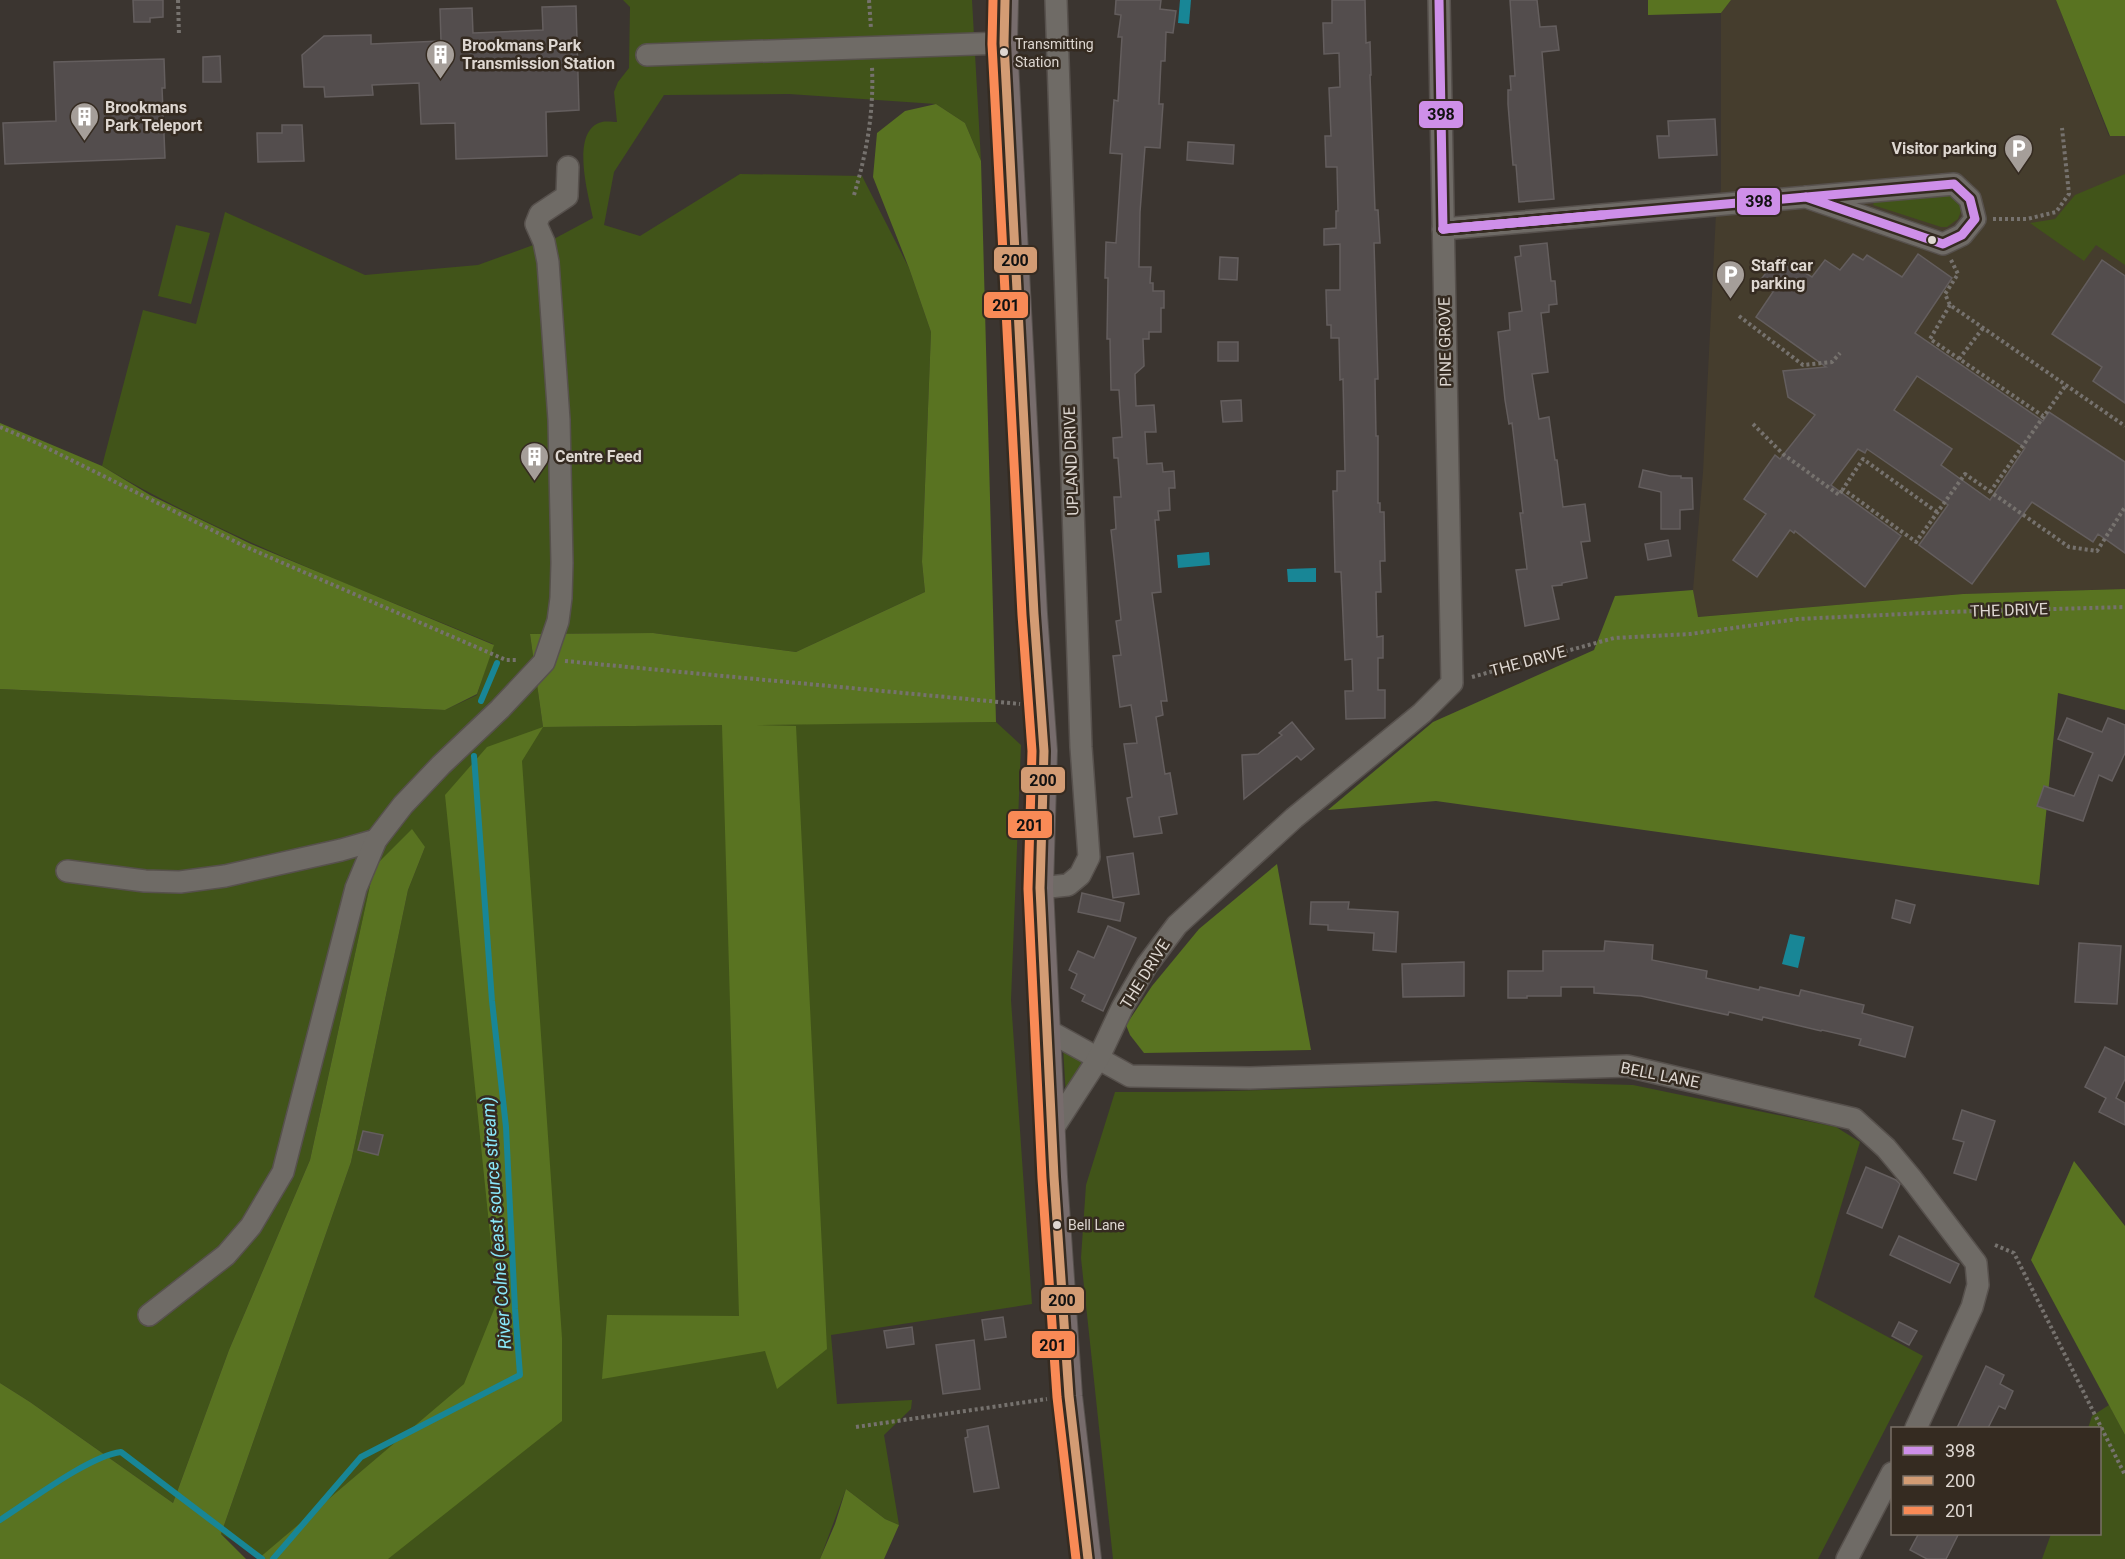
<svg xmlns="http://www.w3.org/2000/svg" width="2125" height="1559" viewBox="0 0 2125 1559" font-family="Roboto,sans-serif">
	<rect width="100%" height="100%" fill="#3b3530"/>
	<path fill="#453d2d" d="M1731 0H2056L2109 136H2125V589L1963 594 1697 617 1693 590 1703 472 1716 213 1721 189V13Z"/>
	<g fill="#415419">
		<path d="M623 0H972L981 161 965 123 936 104 789 94 664 95 614 172 604 225 640 236 740 174 862 176 909 268 931 332 922 562 925 592 796 652 653 633 530 634 543 727 996 722 1021 745 1011 1000 1032 1304 831 1335 837 1404 912 1400 911 1409 884 1435 899 1525 885 1519 846 1489 820 1559H264L221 1534 351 1162 408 890 425 847 374 867 310 1160 229 1350 173 1503 30 1402 0 1383V689L445 710 477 695 493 644C361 589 226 539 102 466L143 310 196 324 225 212 365 275 478 265 536 244 552 240 593 218C589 197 569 130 602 122 606 121 613 122 617 122L614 92 618 82 629 68 630 7Z"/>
		<path d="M2125 174V265L2096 245 2084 261 2030 223 2055 219 2075 195Z"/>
		<path d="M1948 189 1963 206 1958 219 1947 227H1941L1873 205 1877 196Z"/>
		<path d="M176 225 210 233 191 304 158 296Z"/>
		<path d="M1063 1048 1078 1054 1085 1065 1066 1096Z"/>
		<path d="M1531 1082 1633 1085 1836 1127 1860 1142 1814 1297 1923 1356 1818 1559H1113L1081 1258 1086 1185 1115 1092C1253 1093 1392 1084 1531 1082Z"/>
		<path d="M2109 1405 2125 1435V1559H2042L2051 1534H2100V1428H2088L2092 1416Z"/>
	</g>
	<g fill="#597321">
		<path d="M1648 0H1731L1721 13 1648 15Z"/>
		<path d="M2056 0H2125V136H2110Z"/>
		<path d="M936 104 965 123 981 161 996 722 756 725 796 726 827 1349 777 1389 765 1351 602 1379 607 1315 739 1316 722 725 543 727 522 761 562 1338V1421L388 1559H258L464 1384 497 1302 445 795 487 747 543 727 530 634 653 633 796 652 925 592 922 562 931 332 909 268 873 177 877 133 905 111Z"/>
		<path d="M0 423 102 466 150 495 251 544 494 645 477 694 445 710 0 689Z"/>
		<path d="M2125 589V710L2058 693 2039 885 1436 801 1328 810 1433 722 1594 650 1615 596 1693 590 1698 617 1963 594Z"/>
		<path d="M412 829 425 847 408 890 351 1162 221 1534 246 1559H0V1383L30 1402 173 1503 229 1350 310 1160 374 867Z"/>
		<path d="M1277 864 1311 1050 1144 1053 1130 1035 1126 1025 1152 986 1199 929Z"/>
		<path d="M2074 1161 2125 1226V1435L2031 1260Z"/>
		<path d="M846 1489 885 1519 899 1525 884 1559H820L835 1524Z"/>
	</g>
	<g fill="#188696">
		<path d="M1180 0H1191L1189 24 1178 23Z"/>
		<path d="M1209 552 1210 565 1178 568 1177 555Z"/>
		<path d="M1316 568V582H1288L1287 569Z"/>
		<path d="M1790 934 1805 937 1798 968 1782 964Z"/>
	</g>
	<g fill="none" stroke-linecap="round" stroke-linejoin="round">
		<g stroke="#188696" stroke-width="6">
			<path d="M481 701 497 663"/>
			<path d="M0 1520C30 1501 89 1456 121 1452L262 1559"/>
			<path d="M273 1559 361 1457 520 1375 515 1309 506 1127 492 1001 474 756"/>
		</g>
	</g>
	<g fill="#534d4d" stroke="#645e5e" stroke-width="1.5" fill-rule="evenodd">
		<path d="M133 0H163V17L150 18V22H134Z"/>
		<path d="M1116 0H1161L1160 9 1176 11 1173 33 1166 32 1165 61H1161L1159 104H1163L1160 148 1145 147 1140 212 1139 267H1151L1150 283H1153V291H1164V308H1161V332H1149V339H1143L1144 366 1135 374 1136 406 1154 405 1156 432H1145L1147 464 1162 463 1163 472 1174 471 1175 488H1169L1170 510 1158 511 1159 520H1155L1161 592 1152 593 1167 701H1161L1163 715 1156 717 1165 774 1170 773 1177 814 1159 817 1162 833 1134 837 1127 798 1132 797 1124 744 1137 743 1131 705 1120 707 1113 656 1121 655 1116 621 1121 620 1111 530 1116 529 1114 497H1121L1118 458H1114L1113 438 1122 437 1119 390H1111L1110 339H1107L1108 278H1105L1106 242 1116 243 1122 154 1110 153 1114 100 1118 101 1122 37H1118L1121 15 1115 14Z"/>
		<path d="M1332 0H1365L1366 43 1370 42 1371 75H1370L1375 210H1378L1380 243H1374L1378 379H1375L1376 436H1378V503H1380V512H1384L1385 561H1380L1381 592H1376L1377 637 1383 636V658H1378V690H1385V718L1346 719 1345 691H1353L1352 659 1345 660 1341 572H1335L1333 491H1337V471H1345L1343 379 1340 380 1339 338H1331V325H1327L1326 290H1340V244L1324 245V229L1336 228V211H1338L1337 167H1326L1325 136H1331L1329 88 1340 87 1339 53 1324 54 1323 23H1332Z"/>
		<path d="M1510 0H1537L1540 27 1556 26 1559 50 1542 52 1554 199 1519 202 1516 165H1513L1508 104V90H1511L1510 76H1515Z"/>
		<path d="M576 6 579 110 546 112 547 156 456 159 455 123 421 124 419 83 372 85 373 95 325 97 324 87H304L302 55 324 36 371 35V44L441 41 440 9 472 8 473 33 543 30 542 7Z"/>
		<path d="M220 56 221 82H203V57Z"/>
		<path d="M164 59 165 88H162L165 158 5 164 3 123 56 121 54 62Z"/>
		<path d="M1715 119 1717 155 1659 158 1657 136H1669L1668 121Z"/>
		<path d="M282 125H302L304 161 258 162 257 133H282Z"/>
		<path d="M1188 142 1234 145 1233 164 1187 160Z"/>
		<path d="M1547 243 1551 281H1555L1557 304 1549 305V312L1541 313 1548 372 1532 374 1539 419 1549 417 1555 460H1557L1563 507 1585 504 1590 541 1581 542 1587 578 1562 583V585L1552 586 1559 619 1525 626 1516 570 1527 569 1520 513H1523L1512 423 1509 424 1505 400 1498 332 1510 330 1509 313 1522 311 1515 257 1521 256 1520 246Z"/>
		<path d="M1853 254 1863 260 1867 255 1902 277 1918 254 1952 278 1915 333 2043 421 2049 412 2125 462V553L2098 534 2093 542 2032 502 1972 584 1919 545 1948 505 1867 449 1865 453 1858 449 1831 485 1901 536 1865 587 1795 531 1794 533 1790 530 1757 577 1733 560 1766 514 1744 499 1775 455 1780 459 1815 415 1788 397 1783 371 1826 367 1756 317 1773 292 1759 282 1778 257 1812 277 1825 260 1840 270ZM1917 376 2025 448 1990 500 1941 465 1952 449 1894 410Z"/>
		<path d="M1220 257 1238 258 1237 280 1219 279Z"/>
		<path d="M2102 260 2125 276V403L2093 381 2102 367 2052 334Z"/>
		<rect x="1218" y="342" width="20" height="19"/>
		<path d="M1241 400 1242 421 1223 422 1221 401Z"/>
		<path d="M1643 470 1670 476H1681V478H1692L1693 509 1680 510V529H1661V492L1639 487Z"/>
		<path d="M1668 540 1671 556 1648 560 1645 544Z"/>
		<path d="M2067 718 2102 732 2108 718 2125 725V753L2112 781 2099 775 2083 821 2037 806 2044 786 2074 796 2093 753 2058 739Z"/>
		<path d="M1292 722 1314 749 1301 760 1297 756 1244 799 1242 755 1258 754 1282 735 1279 733Z"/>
		<path d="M1133 853 1139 894 1113 898 1107 857Z"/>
		<path d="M1082 893 1124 903 1120 921 1078 912Z"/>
		<path d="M1896 900 1915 905 1910 923 1892 918Z"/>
		<path d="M1311 902H1349L1348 909 1398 912 1396 952 1373 950 1374 933 1328 930V925L1310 924Z"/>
		<path d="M1108 926 1136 938 1103 1011 1082 1001 1085 995 1071 988 1077 974 1069 970 1078 951 1094 958Z"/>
		<path d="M1605 941 1653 945 1652 960 1707 971 1706 978 1759 990 1760 987 1799 996 1801 990 1864 1005 1862 1013 1913 1027 1905 1057 1859 1045 1861 1039 1822 1030 1821 1031 1763 1017 1762 1020 1729 1012 1728 1015 1641 996 1594 993V987H1561V996H1527V998H1508V971H1543V951H1604Z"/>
		<path d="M2079 943 2121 946 2117 1004 2075 1002Z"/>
		<path d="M1464 962V996L1403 997 1402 964Z"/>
		<path d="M2105 1047 2125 1057V1079L2116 1098 2125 1103V1125L2099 1112 2106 1098 2085 1087Z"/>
		<path d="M1962 1110 1995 1121 1976 1180 1954 1173 1964 1142 1953 1139Z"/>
		<path d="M363 1131 383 1135 378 1155 358 1150Z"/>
		<path d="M1866 1167 1896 1180 1900 1184 1882 1228 1847 1213Z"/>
		<path d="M1899 1236 1959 1264 1950 1283 1890 1255Z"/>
		<path d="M1003 1317 1006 1337 985 1340 982 1320Z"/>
		<path d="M1899 1322 1917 1331 1909 1345 1892 1336Z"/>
		<path d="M912 1327 914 1344 887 1348 884 1331Z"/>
		<path d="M974 1340 980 1389 943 1394 936 1345Z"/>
		<path d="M1986 1366 2004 1375 2000 1384 2013 1391 2005 1409 1999 1406 1988 1428H1957Z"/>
		<path d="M988 1426 999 1488 974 1492 965 1438 968 1437 967 1430Z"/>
		<path d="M1919 1533H1959L1946 1559H1927L1910 1550Z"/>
	</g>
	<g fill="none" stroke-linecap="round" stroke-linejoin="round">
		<defs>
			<g id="minor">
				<path d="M647 55 1004 43"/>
				<path d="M1443 229 1954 184 1970 199 1975 219 1962 235 1943 244 1806 197"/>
				<path d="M67 871 145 881 180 882 225 876 341 850 376 840"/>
				<path d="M1040 888 1068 885 1080 875 1089 857 1081 747 1056 0"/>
				<path d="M1047 1030 1130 1076 1250 1078 1627 1066 1854 1119 1886 1148 1912 1179 1976 1263 1978 1285 1972 1307 1916 1428"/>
				<path d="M1052 1130 1098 1059 1122 1008 1147 965 1177 925 1294 818 1422 713 1452 683 1439 0"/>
				<path d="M149 1315 226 1255 251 1226 283 1172 356 888 376 840 403 805 441 765 500 709 544 662 558 621 561 598 562 563 559 420 548 262 544 242 536 224 540 214 567 196 568 167"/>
				<path d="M1847 1559 1892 1473"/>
			</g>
			<path id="major" d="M1005 0 1004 43 1034 614 1044 751 1040 888 1054 1177 1069 1396 1088 1559"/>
		</defs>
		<use href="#minor" stroke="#57514d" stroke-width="24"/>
		<use href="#major" stroke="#57514d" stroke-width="28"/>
		<g stroke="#76726e" stroke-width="4" stroke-dasharray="3 3" stroke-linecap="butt">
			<path d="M178 0 179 36"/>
			<path d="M869 0 871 29"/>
			<path d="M854 195C867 152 874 111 872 67"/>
			<path d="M1993 219H2027L2056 212 2069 194 2062 128"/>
			<path d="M1951 260 1958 274 1945 294 1950 305 2125 426"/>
			<path d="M1950 305 1930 339 2043 416"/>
			<path d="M1739 316 1803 365 1832 362 1840 353"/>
			<path d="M1959 359 1983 328"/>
			<path d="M1753 424 1783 454 1839 495 1843 489"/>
			<path d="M0 427 37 443 246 547 506 660H518"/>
			<path d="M1990 492 2066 385"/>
			<path d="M1937 512 1863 459 1843 489 1916 542 1965 474 2069 547 2097 551 2125 507"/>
			<path d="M565 661 1020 704"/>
			<path d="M1472 677 1614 638 1690 634 1798 619 1947 612 2125 607"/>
			<path d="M1995 1245 2014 1253 2125 1475"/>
			<path d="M856 1427 1047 1399"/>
		</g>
		<use href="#minor" stroke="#6f6b66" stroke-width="21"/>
		<use href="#major" stroke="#776c6c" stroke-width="26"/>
		<defs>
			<g id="bus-1">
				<path d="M1439 0 1443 229"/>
				<path d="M1954 184 1970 199 1975 219 1962 235 1943 244 1806 197 1443 229Z"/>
				<path d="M1443 229 1601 215"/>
				<path d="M1443 229 1604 215"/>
			</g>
			<path id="bus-2" d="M1005 0 1004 43 1034 614 1044 751 1040 888 1054 1177 1069 1396 1088 1559"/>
			<path id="bus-3" d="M993 0 992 44 1022 615 1032 751 1028 889 1042 1178 1057 1397 1076 1559"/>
		</defs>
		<use href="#bus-1" stroke="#352b21" stroke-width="14"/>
		<use href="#bus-2" stroke="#352b21" stroke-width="14"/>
		<use href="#bus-3" stroke="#352b21" stroke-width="14"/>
		<use href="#bus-1" stroke="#ce8fe9" stroke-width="9"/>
		<use href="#bus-2" stroke="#d39c74" stroke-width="9"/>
		<use href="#bus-3" stroke="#f98a56" stroke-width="9"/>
	</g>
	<defs>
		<symbol id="building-pin" viewBox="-11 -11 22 30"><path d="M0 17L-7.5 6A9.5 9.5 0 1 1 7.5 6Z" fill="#a59e99" stroke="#352b21"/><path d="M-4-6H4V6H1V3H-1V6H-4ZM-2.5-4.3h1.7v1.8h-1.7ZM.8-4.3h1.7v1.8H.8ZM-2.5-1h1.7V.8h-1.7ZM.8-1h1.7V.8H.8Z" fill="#fff"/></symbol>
		<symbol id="parking-pin" viewBox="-11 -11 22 30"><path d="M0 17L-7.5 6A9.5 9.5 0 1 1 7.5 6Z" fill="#a59e99" stroke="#352b21"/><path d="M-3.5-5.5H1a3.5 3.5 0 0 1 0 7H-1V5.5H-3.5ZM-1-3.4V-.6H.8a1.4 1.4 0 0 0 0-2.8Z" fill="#fff"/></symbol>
	</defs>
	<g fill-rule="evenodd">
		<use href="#building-pin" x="424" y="38" width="33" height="45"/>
		<use href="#building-pin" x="68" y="100" width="33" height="45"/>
		<use href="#parking-pin" x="2002" y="132" width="33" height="45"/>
		<use href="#parking-pin" x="1714" y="258" width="33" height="45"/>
		<use href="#building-pin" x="518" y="440" width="33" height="45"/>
	</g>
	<g fill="#ded7d1" stroke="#352b21" stroke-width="2">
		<circle cx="1004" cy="52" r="5"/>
		<circle cx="1932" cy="240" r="5"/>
		<circle cx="1057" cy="1225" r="5"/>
	</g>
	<g text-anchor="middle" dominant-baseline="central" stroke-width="5" stroke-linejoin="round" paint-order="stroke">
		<g font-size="14" fill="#ded7d1" stroke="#352b21" text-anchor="start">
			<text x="1015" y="44">Transmitting<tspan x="1015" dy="18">Station</tspan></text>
			<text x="1068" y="1225">Bell Lane</text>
		</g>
		<g font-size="16" font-weight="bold" fill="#ded7d1" stroke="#352b21" text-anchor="start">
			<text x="462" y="45">Brookmans Park<tspan x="462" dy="18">Transmission Station</tspan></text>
			<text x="105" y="107">Brookmans<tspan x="105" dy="18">Park Teleport</tspan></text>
			<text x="1997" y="148" text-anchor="end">Visitor parking</text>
			<text x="1751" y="265">Staff car<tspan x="1751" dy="18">parking</tspan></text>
			<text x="555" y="456">Centre Feed</text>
		</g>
		<g font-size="16" fill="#ded7d1" stroke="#352b21">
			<text transform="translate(1445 342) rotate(-91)">PINE GROVE</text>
			<text transform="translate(1071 461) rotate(-92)">UPLAND DRIVE</text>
			<text transform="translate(2009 610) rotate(-2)">THE DRIVE</text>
			<text transform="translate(1528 661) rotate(-15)">THE DRIVE</text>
			<text transform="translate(1145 974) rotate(-58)">THE DRIVE</text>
			<text transform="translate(1660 1075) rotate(11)">BELL LANE</text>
		</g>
		<g font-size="18" font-style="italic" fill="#8ae8fa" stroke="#352b21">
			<text transform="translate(496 1223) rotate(-94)">River Colne (east source stream)</text>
		</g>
	</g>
	<g stroke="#352b21" stroke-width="2">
		<rect x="1418" y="100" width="46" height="29" rx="6" fill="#ce8fe9"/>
		<rect x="1736" y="187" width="45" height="29" rx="6" fill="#ce8fe9"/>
		<rect x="993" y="246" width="45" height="28" rx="6" fill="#d39c74"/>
		<rect x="983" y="291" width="46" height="28" rx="6" fill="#f98a56"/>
		<rect x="1020" y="766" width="46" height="28" rx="6" fill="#d39c74"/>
		<rect x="1007" y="810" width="46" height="29" rx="6" fill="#f98a56"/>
		<rect x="1040" y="1286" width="45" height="28" rx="6" fill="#d39c74"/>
		<rect x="1031" y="1330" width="45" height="29" rx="6" fill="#f98a56"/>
	</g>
	<g font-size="16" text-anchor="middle" font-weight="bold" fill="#111">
		<text x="1441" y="120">398</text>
		<text x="1759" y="207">398</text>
		<text x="1015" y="266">200</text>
		<text x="1006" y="311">201</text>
		<text x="1043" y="786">200</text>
		<text x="1030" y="831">201</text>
		<text x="1062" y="1306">200</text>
		<text x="1053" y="1351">201</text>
	</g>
	<rect x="1891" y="1427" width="210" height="108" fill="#352b21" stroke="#797067" stroke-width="1.5"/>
	<rect x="1903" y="1446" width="30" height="9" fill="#ce8fe9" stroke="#797067" stroke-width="1.5"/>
	<text x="1945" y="1457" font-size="18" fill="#ded7d1">398</text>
	<rect x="1903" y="1476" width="30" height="9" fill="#d39c74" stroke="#797067" stroke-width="1.5"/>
	<text x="1945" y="1487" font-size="18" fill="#ded7d1">200</text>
	<rect x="1903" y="1506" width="30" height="9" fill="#f98a56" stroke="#797067" stroke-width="1.5"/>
	<text x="1945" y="1517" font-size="18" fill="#ded7d1">201</text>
</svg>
